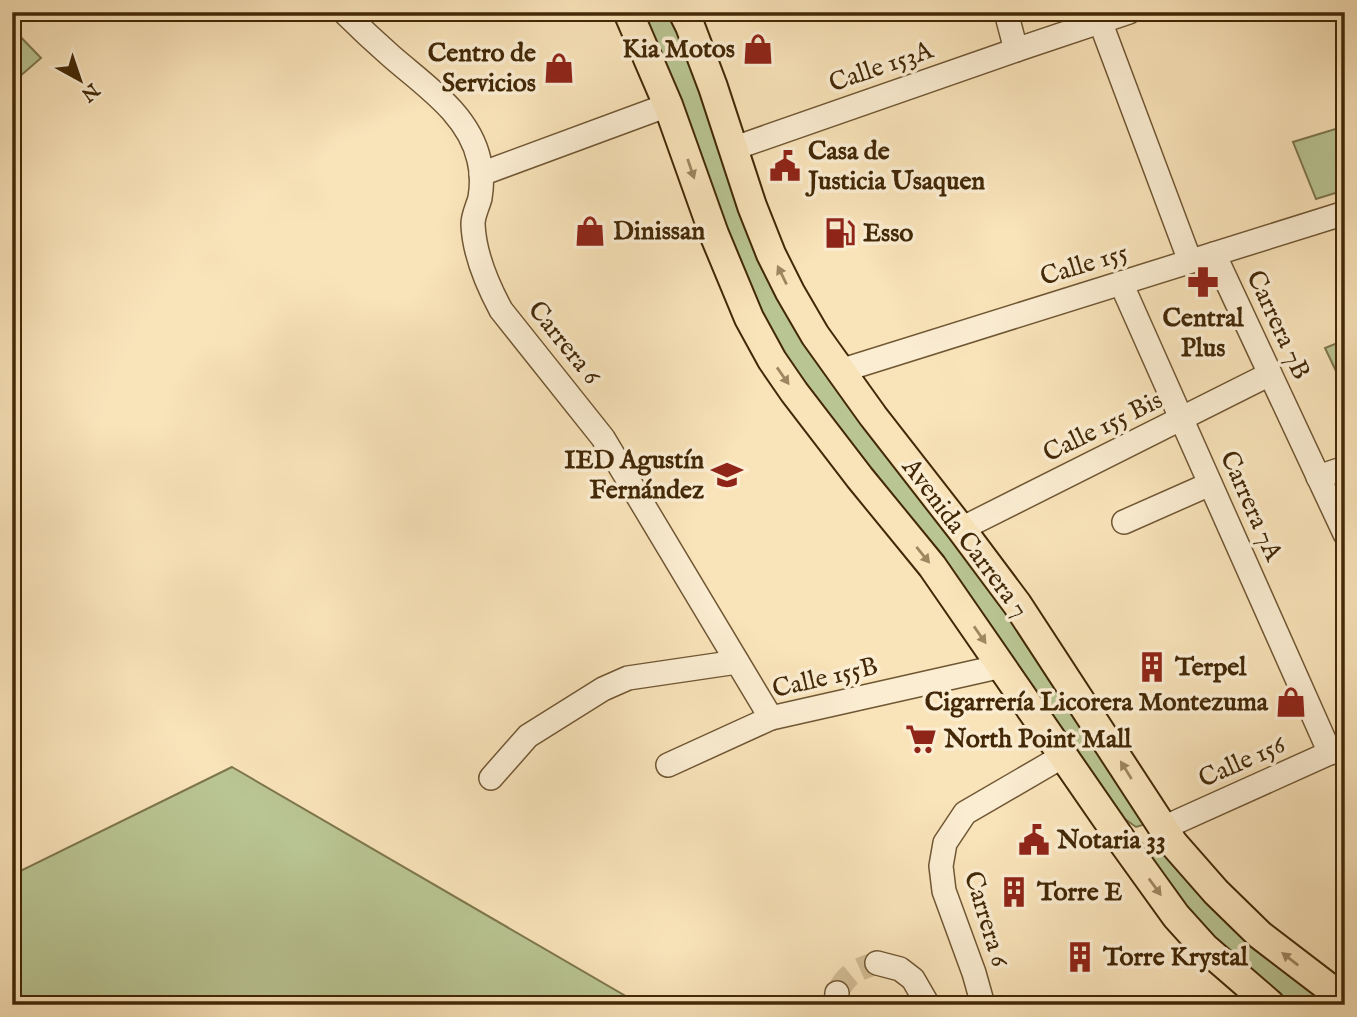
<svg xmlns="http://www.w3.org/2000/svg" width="1357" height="1017" viewBox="0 0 1357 1017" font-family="'IM FELL English',serif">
	<rect width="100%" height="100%" fill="#f9e3b9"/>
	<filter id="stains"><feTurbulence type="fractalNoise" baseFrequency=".00286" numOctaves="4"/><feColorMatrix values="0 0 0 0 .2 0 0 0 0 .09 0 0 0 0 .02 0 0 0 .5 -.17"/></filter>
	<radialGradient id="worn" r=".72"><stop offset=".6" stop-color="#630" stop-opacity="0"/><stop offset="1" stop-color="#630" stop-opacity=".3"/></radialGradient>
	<g fill="#b9c593" stroke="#7e764d" stroke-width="2">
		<path d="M641 12H668L685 47 787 312 807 348 872 437 936 516 1008 613 1146 824 1136 827 1125 819 1027 678 785 362 747 288Z"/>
		<path d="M12 28 41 58 12 83Z"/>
		<path d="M1345 126V190L1316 199 1293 142Z"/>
		<path d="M1345 340V390L1325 348Z"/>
		<path d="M232 767 641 1005H12V875Z"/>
		<path d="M1132 843 1147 845 1161 843 1231 924 1271 961 1330 1005H1292L1243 968 1192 919Z"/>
	</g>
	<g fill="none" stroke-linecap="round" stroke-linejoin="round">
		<path stroke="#d4be95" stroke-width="23" stroke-dasharray="23 11" stroke-linecap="butt" d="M837 993C848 972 856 970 877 963"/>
		<defs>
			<g id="minor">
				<path d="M344 12C359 27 375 42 391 56 424 85 469 114 479 160 482 172 482 186 480 198 478 206 473 215 473 224 474 253 487 284 501 310L603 438 771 718"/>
				<path d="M1006 12 1016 50"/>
				<path d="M1100 21 1190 261"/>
				<path d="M732 149 1016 50 1129 12"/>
				<path d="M481 174 668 105"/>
				<path d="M1214 254 1345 534"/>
				<path d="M1121 283 1330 753"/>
				<path d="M840 371 1345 213"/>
				<path d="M1318 477 1345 468"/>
				<path d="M1124 522 1210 484"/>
				<path d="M961 529 1270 374"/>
				<path d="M668 765 771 718 1002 666"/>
				<path d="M491 778 528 736 603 689 628 678 737 662"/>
				<path d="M1163 828 1345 746"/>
				<path d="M877 963 900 969 913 979 928 1005"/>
				<path d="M836 1005 837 993"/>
				<path d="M983 1005 974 973 944 891 941 866 945 843 965 813 1063 756"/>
			</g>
			<g id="major">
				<path d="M628 12 668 105 714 234 749 318 772 360 794 392 860 478 932 566 1122 841 1176 916 1204 947 1271 1005"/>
				<path d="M683 12 690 26 713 87 752 206 771 254 790 292 815 335 873 416 961 529 1017 604 1173 843 1216 892 1260 935 1345 1000"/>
			</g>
		</defs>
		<use href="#minor" stroke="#705734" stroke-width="26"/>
		<use href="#major" stroke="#422807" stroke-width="32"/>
		<use href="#minor" stroke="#fbedd2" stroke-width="23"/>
		<use href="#major" stroke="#f9e3b9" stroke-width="28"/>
	</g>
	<defs><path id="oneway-solid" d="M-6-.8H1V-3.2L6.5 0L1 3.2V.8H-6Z" transform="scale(1.75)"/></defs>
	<g fill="#9e8660">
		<use href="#oneway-solid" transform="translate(691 169) rotate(71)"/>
		<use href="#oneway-solid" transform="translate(782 275) rotate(-116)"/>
		<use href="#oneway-solid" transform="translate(783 376) rotate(55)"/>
		<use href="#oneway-solid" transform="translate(923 555) rotate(51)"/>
		<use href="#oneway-solid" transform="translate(980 635) rotate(55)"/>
		<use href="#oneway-solid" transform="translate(1126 770) rotate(-122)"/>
		<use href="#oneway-solid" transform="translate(1155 887) rotate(54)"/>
		<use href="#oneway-solid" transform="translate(1290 959) rotate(-142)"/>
	</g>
	<defs>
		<symbol id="shop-bare" viewBox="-9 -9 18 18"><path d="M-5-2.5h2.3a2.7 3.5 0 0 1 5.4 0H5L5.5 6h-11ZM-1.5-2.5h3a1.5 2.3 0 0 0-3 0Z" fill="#8f2418" stroke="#fbedd2" stroke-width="2.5" paint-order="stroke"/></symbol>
		<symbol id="civic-bare" viewBox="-9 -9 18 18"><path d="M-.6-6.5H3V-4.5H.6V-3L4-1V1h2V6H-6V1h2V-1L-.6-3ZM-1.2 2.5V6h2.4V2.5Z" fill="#8f2418" stroke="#fbedd2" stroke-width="2.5" paint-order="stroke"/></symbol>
		<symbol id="fuel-bare" viewBox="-9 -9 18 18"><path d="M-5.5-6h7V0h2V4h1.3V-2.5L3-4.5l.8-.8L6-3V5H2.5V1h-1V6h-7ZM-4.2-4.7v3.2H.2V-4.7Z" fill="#8f2418" stroke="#fbedd2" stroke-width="2.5" paint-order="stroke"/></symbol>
		<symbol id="pharmacy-bare" viewBox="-9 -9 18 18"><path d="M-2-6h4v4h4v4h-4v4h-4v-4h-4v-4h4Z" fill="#8f2418" stroke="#fbedd2" stroke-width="2.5" paint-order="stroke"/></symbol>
		<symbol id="school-bare" viewBox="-9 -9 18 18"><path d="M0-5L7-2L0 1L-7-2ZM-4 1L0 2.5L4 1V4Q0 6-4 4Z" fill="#8f2418" stroke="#fbedd2" stroke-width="2.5" paint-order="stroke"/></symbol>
		<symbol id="building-bare" viewBox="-9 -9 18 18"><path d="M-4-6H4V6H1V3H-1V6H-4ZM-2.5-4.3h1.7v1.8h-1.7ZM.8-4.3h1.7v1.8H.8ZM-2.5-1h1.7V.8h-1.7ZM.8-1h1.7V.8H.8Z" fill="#8f2418" stroke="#fbedd2" stroke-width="2.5" paint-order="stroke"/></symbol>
		<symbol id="supermarket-bare" viewBox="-9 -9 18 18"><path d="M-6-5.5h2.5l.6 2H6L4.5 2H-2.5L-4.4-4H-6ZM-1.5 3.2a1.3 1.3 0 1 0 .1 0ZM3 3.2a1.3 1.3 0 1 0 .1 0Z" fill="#8f2418" stroke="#fbedd2" stroke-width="2.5" paint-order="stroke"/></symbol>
	</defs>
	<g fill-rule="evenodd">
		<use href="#shop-bare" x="736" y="27" width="44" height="44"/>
		<use href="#shop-bare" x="537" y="46" width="44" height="44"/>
		<use href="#civic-bare" x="763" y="144" width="44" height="44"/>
		<use href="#shop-bare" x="568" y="209" width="44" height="44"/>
		<use href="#fuel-bare" x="818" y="211" width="44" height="44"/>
		<use href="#pharmacy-bare" x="1181" y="260" width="44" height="44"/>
		<use href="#school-bare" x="705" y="453" width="44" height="44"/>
		<use href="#building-bare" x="1130" y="645" width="44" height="44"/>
		<use href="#shop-bare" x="1269" y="680" width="44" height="44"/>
		<use href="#supermarket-bare" x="899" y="717" width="44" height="44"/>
		<use href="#civic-bare" x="1012" y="818" width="44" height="44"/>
		<use href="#building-bare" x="992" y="870" width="44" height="44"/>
		<use href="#building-bare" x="1058" y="935" width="44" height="44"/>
	</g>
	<g text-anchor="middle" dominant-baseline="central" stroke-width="7" stroke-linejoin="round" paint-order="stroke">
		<g font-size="26" font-weight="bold" fill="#422807" stroke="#fbedd2" text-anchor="start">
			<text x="735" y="49" text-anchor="end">Kia Motos</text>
			<text x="536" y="53" text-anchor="end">Centro de<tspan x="536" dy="30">Servicios</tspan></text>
			<text x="808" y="151">Casa de<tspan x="808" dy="30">Justicia Usaquen</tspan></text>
			<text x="613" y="231">Dinissan</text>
			<text x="863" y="233">Esso</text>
			<text x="1203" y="318" text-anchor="middle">Central<tspan x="1203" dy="30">Plus</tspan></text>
			<text x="704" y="460" text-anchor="end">IED Agustín<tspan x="704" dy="30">Fernández</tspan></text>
			<text x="1175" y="667">Terpel</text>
			<text x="1268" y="702" text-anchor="end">Cigarrería Licorera Montezuma</text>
			<text x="944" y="739">North Point Mall</text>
			<text x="1057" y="840">Notaria 33</text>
			<text x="1037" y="892">Torre E</text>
			<text x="1103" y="957">Torre Krystal</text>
		</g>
		<g font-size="26" fill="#422807" stroke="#fbedd2">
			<text transform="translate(881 67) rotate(-19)">Calle 153A</text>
			<text transform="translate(1084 265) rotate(-17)">Calle 155</text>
			<text transform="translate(1278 325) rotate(65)">Carrera 7B</text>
			<text transform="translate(564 343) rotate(51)">Carrera 6</text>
			<text transform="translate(1103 427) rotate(-26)">Calle 155 Bis</text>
			<text transform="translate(1251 506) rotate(66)">Carrera 7A</text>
			<text transform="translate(965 538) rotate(53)">Avenida Carrera 7</text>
			<text transform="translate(825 678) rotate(-13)">Calle 155B</text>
			<text transform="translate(1242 762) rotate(-24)">Calle 156</text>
			<text transform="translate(986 919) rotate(73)">Carrera 6</text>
		</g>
	</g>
	<rect width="1357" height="1017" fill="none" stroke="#f9e3b9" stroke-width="42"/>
	<rect x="14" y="14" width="1329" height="989" fill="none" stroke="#422807" stroke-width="3.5"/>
	<rect x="21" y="21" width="1315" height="975" fill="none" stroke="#422807" stroke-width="2"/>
	<g transform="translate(80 80) rotate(140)" stroke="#fbedd2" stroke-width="5" paint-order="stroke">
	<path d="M0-5L12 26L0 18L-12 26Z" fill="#422807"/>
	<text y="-10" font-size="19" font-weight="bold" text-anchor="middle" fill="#422807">N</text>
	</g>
	<rect width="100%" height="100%" filter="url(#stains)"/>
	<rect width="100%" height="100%" fill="url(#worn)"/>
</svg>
